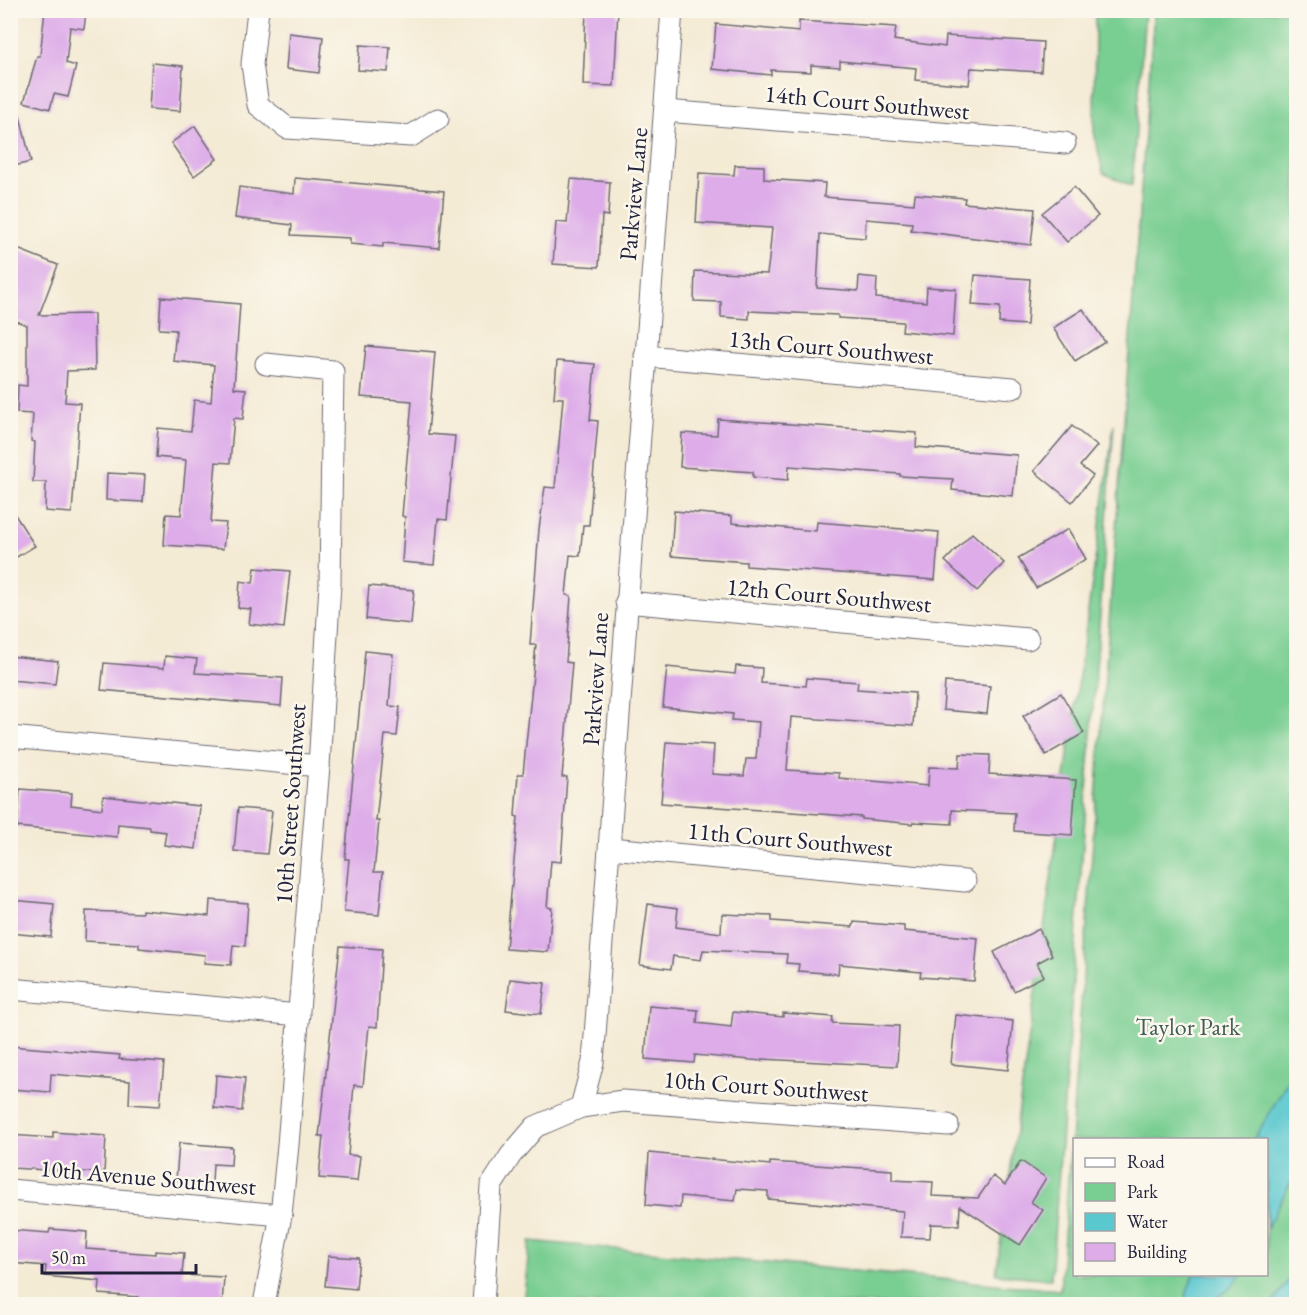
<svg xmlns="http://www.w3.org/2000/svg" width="1307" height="1315" viewBox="0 0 1307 1315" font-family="'EB Garamond',serif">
	<rect width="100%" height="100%" fill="#fbf7ec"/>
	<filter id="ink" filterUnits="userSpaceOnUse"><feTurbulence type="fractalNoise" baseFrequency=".0167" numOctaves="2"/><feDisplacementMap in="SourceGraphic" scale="12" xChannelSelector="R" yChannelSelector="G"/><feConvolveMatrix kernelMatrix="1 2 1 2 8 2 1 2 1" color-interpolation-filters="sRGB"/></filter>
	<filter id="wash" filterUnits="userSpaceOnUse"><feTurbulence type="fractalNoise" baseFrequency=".008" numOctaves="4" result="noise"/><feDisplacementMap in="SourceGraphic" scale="24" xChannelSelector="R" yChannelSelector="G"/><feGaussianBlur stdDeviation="1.35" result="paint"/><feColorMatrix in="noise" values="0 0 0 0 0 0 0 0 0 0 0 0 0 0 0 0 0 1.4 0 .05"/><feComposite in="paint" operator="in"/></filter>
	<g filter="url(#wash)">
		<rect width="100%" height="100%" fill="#f4ebd5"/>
		<g fill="#79ce92" stroke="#4e7866" stroke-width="1.5" fill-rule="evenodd">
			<path d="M1095 11H1145L1132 186 1103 173 1094 132Z"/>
			<path d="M1154 11H1296V1304H523L530 1241 1060 1290ZM1074 1140H1266V1274H1074Z"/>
			<path d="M1114 424 1051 1279 996 1274Z"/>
		</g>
		<g fill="#5ac8cf" stroke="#3e7585" stroke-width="1.5">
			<path d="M1296 1067V1172L1267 1228 1266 1140 1254 1139Z"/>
			<path d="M1296 1270V1304H1272Z"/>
			<path d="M1193 1275V1274L1241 1275C1230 1295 1205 1305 1183 1304Z"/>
		</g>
		<g id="blocks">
			<g fill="#ddace9">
				<path d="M45 10 86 12 84 29 70 27 66 63 76 66 68 97 54 94 50 109 24 102 37 56H40Z"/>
				<path d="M586 10H618L614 86 583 85Z"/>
				<path d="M799 21 896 27 894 40 945 47 946 36 1043 42 1041 72 971 68 969 85 915 80 916 68 840 61V67L811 65V72L771 70V75L712 69 716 24 799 32Z"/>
				<path d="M289 33 323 37 319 73 286 69Z"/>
				<path d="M360 45 390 47 388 72 358 70Z"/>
				<path d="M152 63 183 66 180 111 149 109Z"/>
				<path d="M17 104 31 162 10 167V105Z"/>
				<path d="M195 126 217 159 194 176 171 143Z"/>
				<path d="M735 165 764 166V179L825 183 824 197 914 204 915 194 965 198 964 203 1035 209 1031 245 911 230 912 223 866 219 865 238 820 234 817 288 858 291 859 276 877 278 876 298 926 302 927 287 956 289 953 336 902 331 903 322 838 318V315L749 311V319L721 317V302L694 301 695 271 767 274 769 259 772 228 696 223 699 173 734 175Z"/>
				<path d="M295 178 444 191 439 248 383 243V247L350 244V238L291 235 292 225 235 218 239 187 294 194Z"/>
				<path d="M571 179 610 182 608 216 602 215 599 267 553 264 556 222 567 223Z"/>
				<path d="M1074 187 1098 216 1067 242 1042 213Z"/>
				<path d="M10 246 58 265 39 315 94 314 95 370 67 371 65 402 80 403 72 513 45 511 46 482H33L35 442 31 441 33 414 17 413 18 385 27 386V325L10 319Z"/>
				<path d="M975 275 1030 279 1027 325 999 323 1000 307 972 305Z"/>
				<path d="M161 297 240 304 234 388 246 389 243 419 234 418 230 463 216 462 211 522 226 523 223 549 164 545 166 514 181 515 186 460 156 457 158 428 191 431 194 400 211 402 214 365 173 361 176 330 159 329Z"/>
				<path d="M1083 309 1105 342 1075 361 1053 328Z"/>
				<path d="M366 346 435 352 428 434 455 436 447 520 438 519 434 565 402 562 405 517 402 516 412 401 361 397Z"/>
				<path d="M557 361 595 364 590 420 598 421 589 525H583L580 556 570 555 566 595 571 596 566 662 572 663 562 777H567L561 862 551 861 547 907 552 908 548 952 506 949 518 817 515 816 518 774H523L536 645H530L539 529 545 487 555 488 563 398H554Z"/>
				<path d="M718 419 917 433 916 447 1017 455 1013 496 952 490 953 479 900 476V474L789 466 788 480 753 477V472L680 467 682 433 717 435Z"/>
				<path d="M1072 426 1097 446 1080 466 1093 476 1072 502 1034 471Z"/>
				<path d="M107 473 145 475 143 502 106 500Z"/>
				<path d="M10 507 35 546 10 561Z"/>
				<path d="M674 511 732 516V523L816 531 817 522 939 532 935 580 746 566V562L671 556Z"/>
				<path d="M1068 529 1086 559 1036 588 1018 558Z"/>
				<path d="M972 533 1004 563 977 591 945 561Z"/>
				<path d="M255 568 290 571 284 628 249 624 251 609 238 608 240 581 253 583Z"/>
				<path d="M369 586 414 590 411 624 366 619Z"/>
				<path d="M365 651 393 654 389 706 400 707 397 736 385 735 376 821H379L374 872H383L379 915 344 912 349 859H345Z"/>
				<path d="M10 656 58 661 55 684 10 680Z"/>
				<path d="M165 656 197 659 195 673 283 678 281 706 101 690 104 663 164 668Z"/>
				<path d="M736 666 762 668 761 683 806 686 807 678 858 682 857 689 915 693 913 726 791 717 787 770 839 773V778L928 786 929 767 959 768 960 754 990 755 989 774 1076 780 1072 835 1014 831 1015 813 952 810V824L913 822V824L862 819V817L661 803 666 742 714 745 712 774 744 776 746 759H756L759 722 732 720 733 714 663 707 667 667 735 674Z"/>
				<path d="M945 682 990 686 987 714 943 710Z"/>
				<path d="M1061 693 1084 733 1046 755 1023 716Z"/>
				<path d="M20 789 72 793 71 805 102 809 103 796 200 806 196 849 164 845 166 832 150 830V827L118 824 117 837 17 827Z"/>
				<path d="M238 808 272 811 267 854 234 851Z"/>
				<path d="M12 900 54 904 51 937 10 933Z"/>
				<path d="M210 900 248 903 245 946 233 945 231 965 204 963 205 955 139 948V944L85 941 86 911 142 913V910L209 916Z"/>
				<path d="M648 904 678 908 676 927 721 933 722 914 772 916V921L853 927 854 922 904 926V931L978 938 974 981 920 977 921 972 839 964 838 974 798 971 799 964 786 963 787 954 703 950 701 960 673 956 671 969 640 965Z"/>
				<path d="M1039 929 1052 955 1037 963 1044 976 1014 991 994 952Z"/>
				<path d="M340 946 382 949 377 1027 369 1026 363 1086 354 1085 348 1155 360 1156 357 1181 319 1178 323 1136H319L323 1100Z"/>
				<path d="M510 979 545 983 541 1014 506 1010Z"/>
				<path d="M649 1006 698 1010 697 1023 731 1027 733 1012 783 1017V1013L833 1017 832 1023 899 1026 897 1066 762 1059V1061L695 1055 694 1063 645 1059Z"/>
				<path d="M956 1015 1013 1021 1008 1070 951 1064Z"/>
				<path d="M10 1046 120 1055 119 1059 164 1062 160 1106 129 1104 130 1081 51 1074 50 1092 10 1089Z"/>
				<path d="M216 1075 245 1078 242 1111 214 1108Z"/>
				<path d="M53 1132 106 1136 104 1173 10 1168V1135L53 1138Z"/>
				<path d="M179 1143 232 1147 231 1165 213 1164 212 1182 176 1180Z"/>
				<path d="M649 1153 770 1165V1162L892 1170V1180L933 1182 932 1196 978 1198 993 1176 1005 1185 1021 1161 1046 1178 1031 1202 1043 1210 1020 1245 960 1206 959 1225 931 1224 930 1238 901 1237 903 1211 768 1199V1191L737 1189 735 1201 681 1196 680 1208 646 1205Z"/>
				<path d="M50 1229 87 1232 86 1249 155 1254V1251L184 1253 182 1275 224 1277 222 1305H137L138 1297 99 1294 100 1281 45 1276 46 1266 10 1263V1230L49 1233Z"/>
				<path d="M328 1256 359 1258 356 1289 325 1286Z"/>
			</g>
		</g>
	</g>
	<g filter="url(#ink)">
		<use href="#blocks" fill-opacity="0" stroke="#6c6871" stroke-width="1.5"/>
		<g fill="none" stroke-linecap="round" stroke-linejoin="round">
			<defs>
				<g id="street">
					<path d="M258 10 252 64 258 105 287 128 411 136 438 119"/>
					<path d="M665 111 1065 143"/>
					<path d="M645 356 1013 388"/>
					<path d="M626 602 1028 639"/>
					<path d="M10 737 319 766"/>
					<path d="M610 848 965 881"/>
					<path d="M10 989 299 1015"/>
					<path d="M581 1107 623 1101 948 1125"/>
					<path d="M10 1190 281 1215"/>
					<path d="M264 1304 281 1215 288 1145 319 766 330 584 333 371 266 364"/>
					<path d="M483 1304 491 1186 511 1155 535 1127 581 1107 593 1062 672 10"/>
				</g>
			</defs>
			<use href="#street" stroke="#6c6871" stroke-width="23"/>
			<use href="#street" stroke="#fff" stroke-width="21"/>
		</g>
	</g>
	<g text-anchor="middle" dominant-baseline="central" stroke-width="5" stroke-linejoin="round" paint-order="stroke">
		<g font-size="24" fill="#22223b" stroke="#fbf7ec">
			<text transform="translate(867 102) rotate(5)">14th Court Southwest</text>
			<text transform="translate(633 194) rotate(-85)">Parkview Lane</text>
			<text transform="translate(831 347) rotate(5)">13th Court Southwest</text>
			<text transform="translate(829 595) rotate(5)">12th Court Southwest</text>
			<text transform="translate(595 679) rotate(-86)">Parkview Lane</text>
			<text transform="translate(290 804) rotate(-86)">10th Street Southwest</text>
			<text transform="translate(790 839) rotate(5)">11th Court Southwest</text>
			<text transform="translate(766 1086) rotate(4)">10th Court Southwest</text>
			<text transform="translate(148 1177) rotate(5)">10th Avenue Southwest</text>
		</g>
		<g font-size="24" fill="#405e59" stroke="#fbf7ec">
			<text x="1188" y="1026">Taylor Park</text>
		</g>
	</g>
	<rect width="1307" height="1315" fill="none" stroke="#fbf7ec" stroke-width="36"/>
	<rect x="1073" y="1138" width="195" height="138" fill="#fbf7ec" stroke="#a4a2a5" stroke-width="1.5"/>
	<rect x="1085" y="1158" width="30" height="9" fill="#ffffff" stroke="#a4a2a5" stroke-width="1.5"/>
	<text x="1127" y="1168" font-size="18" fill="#22223b">Road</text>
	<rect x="1085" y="1183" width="30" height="18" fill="#79ce92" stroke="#a4a2a5" stroke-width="1.5"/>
	<text x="1127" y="1198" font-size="18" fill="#22223b">Park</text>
	<rect x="1085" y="1213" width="30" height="18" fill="#5ac8cf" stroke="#a4a2a5" stroke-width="1.5"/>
	<text x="1127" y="1228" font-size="18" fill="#22223b">Water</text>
	<rect x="1085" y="1243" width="30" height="18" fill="#ddace9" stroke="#a4a2a5" stroke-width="1.5"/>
	<text x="1127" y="1258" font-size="18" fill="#22223b">Building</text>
	<path d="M42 1264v9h154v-9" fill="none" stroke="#22223b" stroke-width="3"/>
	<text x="51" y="1264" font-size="18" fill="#22223b" stroke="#fbf7ec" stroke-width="4.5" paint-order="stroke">50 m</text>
</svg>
